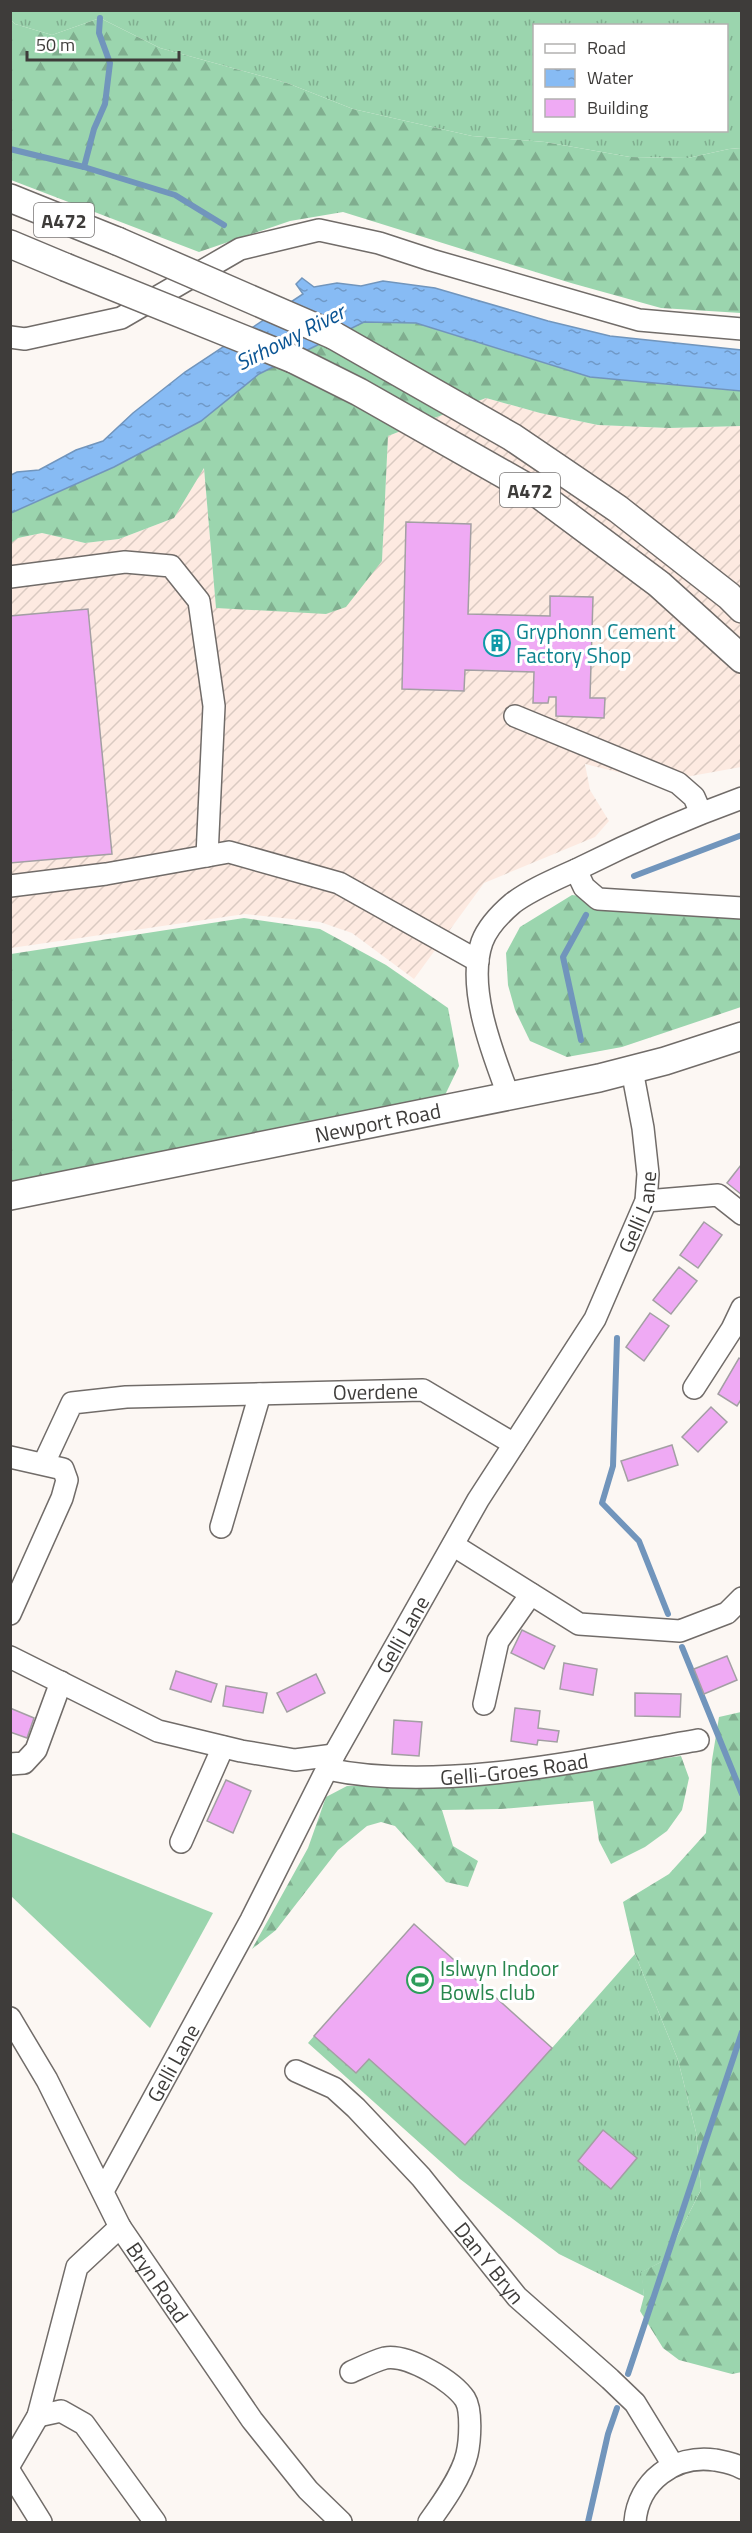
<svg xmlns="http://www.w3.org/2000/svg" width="752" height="2533" viewBox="0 0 752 2533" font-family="'Titillium Web',sans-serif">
	<defs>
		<pattern id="industrial-furrows" width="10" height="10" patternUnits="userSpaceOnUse" patternTransform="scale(1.5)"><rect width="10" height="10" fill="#fdeae1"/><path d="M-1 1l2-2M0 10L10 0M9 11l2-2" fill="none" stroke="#dacac2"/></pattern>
		<pattern id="grass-tufts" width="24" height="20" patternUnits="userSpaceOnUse" patternTransform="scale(1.5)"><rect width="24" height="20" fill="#9bd5ae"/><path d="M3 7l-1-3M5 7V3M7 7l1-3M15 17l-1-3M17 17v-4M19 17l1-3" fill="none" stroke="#80ae8f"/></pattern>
		<pattern id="forest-firs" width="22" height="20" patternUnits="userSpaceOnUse" patternTransform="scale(1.5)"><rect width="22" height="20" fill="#9bd5ae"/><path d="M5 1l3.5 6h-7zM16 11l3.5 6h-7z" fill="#80ae8f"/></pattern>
		<pattern id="water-ripples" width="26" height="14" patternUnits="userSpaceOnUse" patternTransform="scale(1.5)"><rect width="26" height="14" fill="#87bbf4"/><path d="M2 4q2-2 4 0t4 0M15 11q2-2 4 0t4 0" fill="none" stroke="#7099c7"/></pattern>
	</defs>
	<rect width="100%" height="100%" fill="#fcf7f3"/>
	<path fill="url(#industrial-furrows)" d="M486 398 540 413 598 425 669 428 741 426V767L658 782 585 764 590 790 609 821 595 837 484 883 414 979 352 933 320 922 245 914 11 948 10 543 18 538 42 533 85 543 119 539 174 518 204 467 216 608 382 561 388 436Z"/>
	<g fill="url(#grass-tufts)" fill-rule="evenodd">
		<path d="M10 11H741V148L729 149 688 158 630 157 545 142 472 136 353 109 287 83 160 48 100 18 52 35 15 24 11 20ZM534 26H726V130H534Z"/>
		<path d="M635 1954 678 2060 696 2132 701 2190 665 2260 642 2272 644 2296 559 2254 460 2179 308 2043 314 2036 356 2073 369 2059 552 2048Z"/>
	</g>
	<g fill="url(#forest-firs)">
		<path d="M100 18 160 48 287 83 353 109 472 136 545 142 630 157 688 158 729 149 741 148V313L661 308 571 283 343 212 290 221 199 252 11 180V20L15 24 52 35Z"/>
		<path d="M364 322 416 323 590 377 741 391V426L669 428 598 425 540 413 486 398 388 436 382 561 346 607 326 614 216 608 204 468 174 518 119 539 85 543 42 533 18 538 11 543V513L114 467 201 421 259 374Z"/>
		<path d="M572 895 742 917 741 1007 622 1047 567 1057 530 1041 515 1010 508 985 506 953 520 927Z"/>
		<path d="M244 918 320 929 386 965 448 1008 459 1066 445 1095 395 1108 11 1187V954Z"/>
		<path d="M741 1712 742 2372 732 2374 679 2360 663 2348 640 2311 644 2296 641 2272 665 2260 701 2190 696 2132 678 2060 635 1954 623 1902 669 1874 706 1833 712 1760 719 1717Z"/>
		<path d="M681 1756 689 1778 682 1810 667 1831 645 1847 611 1864 599 1841 593 1801 501 1809 442 1810 453 1846 478 1861 468 1887 446 1882 395 1826 381 1822 367 1826 338 1850 276 1930 252 1949 308 1848 326 1797 347 1786H414L542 1774Z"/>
	</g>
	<path fill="#9bd5ae" d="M11 1832 213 1913 150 2028 11 1896Z"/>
	<path fill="url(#water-ripples)" stroke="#7195bc" stroke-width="1.5" d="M302 278 314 287 337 283 361 286 383 281 435 288 548 321 610 336 741 350V391L590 377 416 323 364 322 259 374 201 421 114 467 11 513V475L17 472 39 470 76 450 103 441 133 413 185 372 303 294 296 284Z"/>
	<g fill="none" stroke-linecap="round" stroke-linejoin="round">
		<g stroke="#7195bc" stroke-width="6">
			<path d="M10 149 84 167 175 195 224 225"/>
			<path d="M84 167 94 129 105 104 110 63 99 33 100 18"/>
			<path d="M634 876 742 835"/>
			<path d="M581 1040 563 957 586 915"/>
			<path d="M617 1338 613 1466 602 1503 639 1541 668 1614"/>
			<path d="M682 1647 742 1794"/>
			<path d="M628 2374 742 2032"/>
			<path d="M588 2522 608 2434 617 2408"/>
		</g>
	</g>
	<g fill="#efaaf4" stroke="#a39fa3" stroke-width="1.5">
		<path d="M406 522 471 524 468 614 550 616V596L593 597 590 698H605L604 718 556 716V697H549L548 703H533L534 672 465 670 464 691 402 689Z"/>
		<path d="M88 609 112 854 10 863V616Z"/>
		<path d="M741 1165H742V1195L727 1183Z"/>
		<path d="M704 1222 722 1235 698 1268 680 1255Z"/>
		<path d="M679 1267 697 1281 671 1314 653 1300Z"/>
		<path d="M650 1313 669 1326 644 1361 626 1347Z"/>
		<path d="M739 1358 742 1360V1398L737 1406 718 1394Z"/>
		<path d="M711 1407 727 1422 698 1452 682 1437Z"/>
		<path d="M672 1445 678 1465 628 1481 621 1461Z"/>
		<path d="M522 1630 555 1646 544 1669 511 1653Z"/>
		<path d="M727 1656 737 1680 704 1694 694 1669Z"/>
		<path d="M564 1663 597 1669 593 1695 560 1689Z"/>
		<path d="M176 1671 217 1684 211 1702 170 1689Z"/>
		<path d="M316 1674 325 1693 287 1712 277 1693Z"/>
		<path d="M226 1686 267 1693 263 1713 223 1706Z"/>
		<path d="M635 1693 681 1694 680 1717 635 1716Z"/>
		<path d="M10 1708 34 1718 27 1738 10 1732Z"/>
		<path d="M515 1708 540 1711 538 1728 559 1731 557 1742 538 1740 537 1745 511 1741Z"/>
		<path d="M394 1720 422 1722 419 1756 392 1754Z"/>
		<path d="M226 1780 251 1791 233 1833 207 1821Z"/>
		<path d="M414 1924 552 2048 465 2145 369 2059 356 2073 314 2036Z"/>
		<path d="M603 2130 637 2158 611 2189 578 2161Z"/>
	</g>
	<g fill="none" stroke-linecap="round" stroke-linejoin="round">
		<defs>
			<g id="minor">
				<path d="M10 337 25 339 121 318 240 249 319 230 379 243 431 260 639 320 742 329"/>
				<path d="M10 577 125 562 171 566 199 601 214 706 207 856"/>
				<path d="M515 716 678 783 694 797 701 813"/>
				<path d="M576 870 584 887 598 899 742 908"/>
				<path d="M10 886 106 874 229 852 339 883 478 961"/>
				<path d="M509 1097C493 1054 466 988 482 942 488 926 500 914 513 903 533 888 559 878 582 867 634 841 687 818 742 798"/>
				<path d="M646 1201 718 1195 742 1214"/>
				<path d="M694 1388 732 1329 742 1308"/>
				<path d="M10 1457 63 1469 67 1480 62 1498 10 1614"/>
				<path id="s1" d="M44 1463 72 1403 126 1397 423 1390 514 1444"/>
				<path d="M221 1527 260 1394"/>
				<path d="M453 1545 579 1624 680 1631 727 1613 742 1598"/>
				<path d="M10 1657 158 1731 241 1751 295 1760 334 1755"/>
				<path d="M484 1704 498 1641 531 1594"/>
				<path d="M10 1764 24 1763 36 1750 61 1682"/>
				<path id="s2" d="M327 1769C439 1793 585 1760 698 1740"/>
				<path d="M181 1842 223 1747"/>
				<path id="s3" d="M10 2018 47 2080 120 2227 252 2420 308 2490 341 2522"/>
				<path id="s4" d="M296 2071 334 2088 356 2108 421 2177 517 2297 610 2379 635 2403 673 2465"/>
				<path id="s5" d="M103 2191 251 1920 334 1755 478 1500 595 1319 646 1201 648 1174 643 1128 632 1070"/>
				<path d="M351 2372C362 2367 374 2361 385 2358 408 2354 453 2381 465 2399 472 2410 470 2441 467 2454 462 2476 442 2504 429 2522"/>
				<path d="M38 2416 61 2411 84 2424 155 2522"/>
				<path d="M10 2464 38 2416 77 2267 120 2227"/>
				<path d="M10 2472 41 2522"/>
				<path d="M635 2522C638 2482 674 2454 715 2460 725 2462 733 2463 742 2468"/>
			</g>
			<g id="major">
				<path d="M10 198 117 241"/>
				<path d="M10 244 65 267"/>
				<path d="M333 335 512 437 618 509 729 596 742 609"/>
				<path d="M293 359 359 392 537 493 659 584 742 659"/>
				<path id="s6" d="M10 1196 599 1078 665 1061 742 1036"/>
			</g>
		</defs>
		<use href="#minor" stroke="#716c69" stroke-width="24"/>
		<use href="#major" stroke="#716c69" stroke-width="30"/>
		<use href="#minor" stroke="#fff" stroke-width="21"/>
		<use href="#major" stroke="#fff" stroke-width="27"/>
		<defs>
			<g id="major-bridge">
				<path d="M117 241 333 335"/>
				<path d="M65 267 293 359"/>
			</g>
		</defs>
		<use href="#major-bridge" stroke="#716c69" stroke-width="30" stroke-linecap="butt"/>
		<use href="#major-bridge" stroke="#fff" stroke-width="27"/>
	</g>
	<defs>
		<symbol id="building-ring" viewBox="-11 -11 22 22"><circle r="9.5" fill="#fff" stroke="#0f9aa8" stroke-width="1.5"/><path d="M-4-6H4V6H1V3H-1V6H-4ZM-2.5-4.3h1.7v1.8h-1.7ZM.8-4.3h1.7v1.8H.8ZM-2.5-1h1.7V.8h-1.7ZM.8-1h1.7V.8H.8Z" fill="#0f9aa8"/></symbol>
		<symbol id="stadium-ring" viewBox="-11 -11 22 22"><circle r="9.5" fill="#fff" stroke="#2e9e5b" stroke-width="1.5"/><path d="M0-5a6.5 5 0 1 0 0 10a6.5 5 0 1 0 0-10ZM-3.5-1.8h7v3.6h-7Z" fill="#2e9e5b"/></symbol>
	</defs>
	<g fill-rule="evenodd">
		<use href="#building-ring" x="482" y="628" width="30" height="30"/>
		<use href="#stadium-ring" x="405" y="1965" width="30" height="30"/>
	</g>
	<g text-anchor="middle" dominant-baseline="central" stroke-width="6" stroke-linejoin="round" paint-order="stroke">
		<g fill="#fff" stroke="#787675" stroke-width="1.5">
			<rect x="34" y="203" width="60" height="34" rx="4.5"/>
			<rect x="500" y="473" width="60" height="34" rx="4.5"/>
		</g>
		<g font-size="20" font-weight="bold" fill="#3e3c3a">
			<text x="64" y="220">A472</text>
			<text x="530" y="490">A472</text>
		</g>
		<g font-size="21" fill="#0d838f" stroke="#fff" text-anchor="start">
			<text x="516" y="631">Gryphonn Cement<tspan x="516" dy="24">Factory Shop</tspan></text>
		</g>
		<g font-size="21" fill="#3e3c3a" stroke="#fff">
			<text stroke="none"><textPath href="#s6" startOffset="375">Newport Road</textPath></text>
			<text stroke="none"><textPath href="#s5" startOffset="1118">Gelli Lane</textPath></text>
			<text stroke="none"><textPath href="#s1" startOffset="370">Overdene</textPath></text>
			<text stroke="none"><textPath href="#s5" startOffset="632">Gelli Lane</textPath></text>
			<text stroke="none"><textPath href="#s2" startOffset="188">Gelli-Groes Road</textPath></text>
			<text stroke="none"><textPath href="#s5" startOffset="146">Gelli Lane</textPath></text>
			<text stroke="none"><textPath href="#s4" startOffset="276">Dan Y Bryn</textPath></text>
			<text stroke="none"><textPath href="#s3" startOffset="303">Bryn Road</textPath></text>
		</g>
		<g font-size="21" fill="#27864d" stroke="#fff" text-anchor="start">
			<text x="440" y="1968">Islwyn Indoor<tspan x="440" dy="24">Bowls club</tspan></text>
		</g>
		<g font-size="22" font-style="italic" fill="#0b5594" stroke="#fff">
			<text transform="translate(290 337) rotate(-27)">Sirhowy River</text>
		</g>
	</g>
	<rect width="752" height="2533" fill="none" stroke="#3e3c3a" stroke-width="24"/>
	<rect x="533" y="24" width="195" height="108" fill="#ffffff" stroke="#b2b1b0" stroke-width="1.5"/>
	<rect x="545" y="44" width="30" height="9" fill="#ffffff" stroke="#b2b1b0" stroke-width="1.5"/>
	<text x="587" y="54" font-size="18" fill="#3e3c3a">Road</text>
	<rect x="545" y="69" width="30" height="18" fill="url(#water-ripples)" stroke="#b2b1b0" stroke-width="1.5"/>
	<text x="587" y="84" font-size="18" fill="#3e3c3a">Water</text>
	<rect x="545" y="99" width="30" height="18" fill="#efaaf4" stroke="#b2b1b0" stroke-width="1.5"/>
	<text x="587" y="114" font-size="18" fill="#3e3c3a">Building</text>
	<path d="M27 51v9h152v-9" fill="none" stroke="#3e3c3a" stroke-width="3"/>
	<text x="36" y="51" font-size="18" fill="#3e3c3a" stroke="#ffffff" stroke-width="4.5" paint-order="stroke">50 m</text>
</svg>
